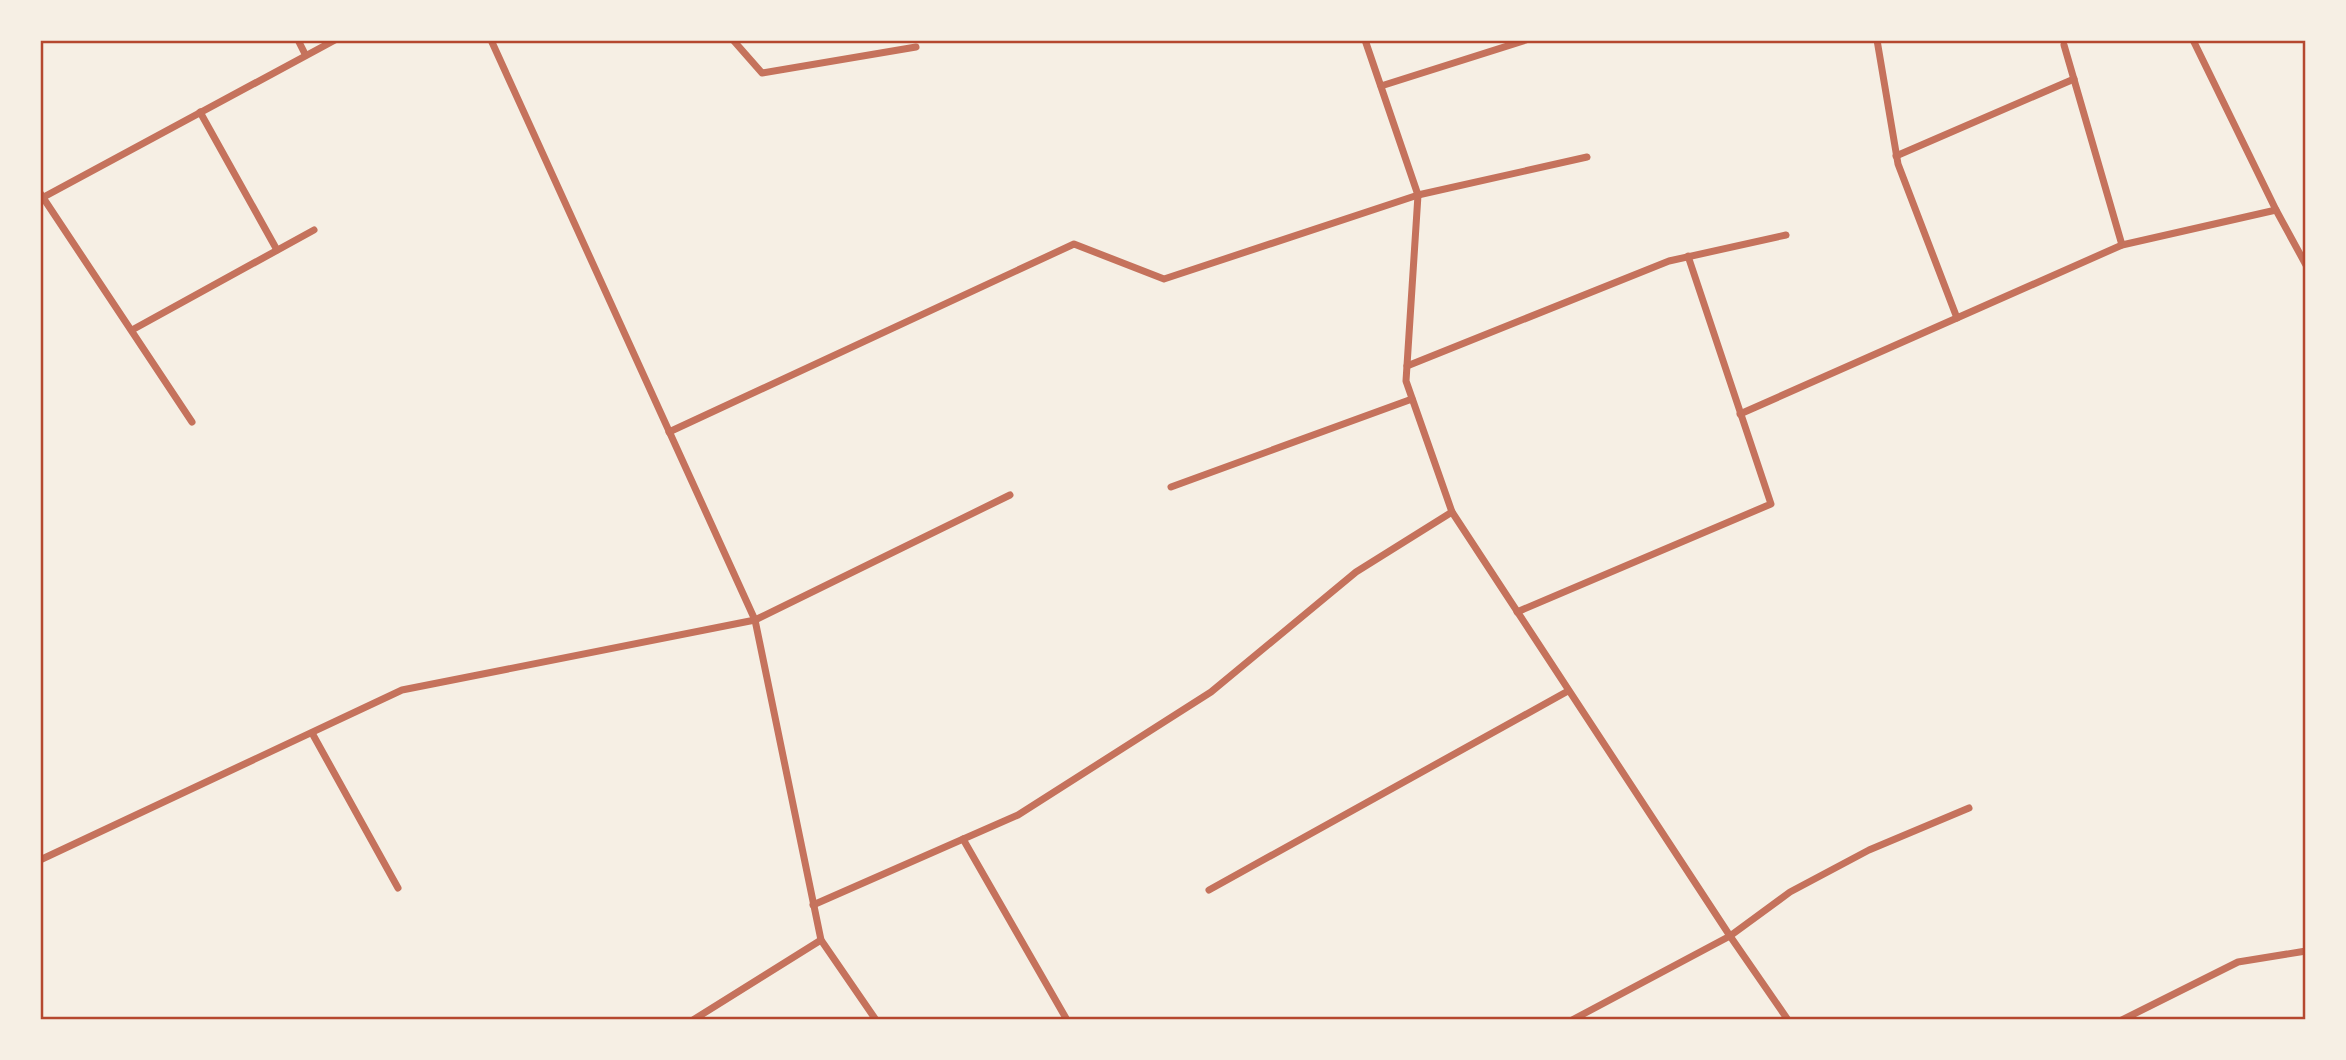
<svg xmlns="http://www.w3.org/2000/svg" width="2346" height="1060" viewBox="0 0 2346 1060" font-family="'Times New Roman',serif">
	<rect width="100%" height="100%" fill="#f6efe4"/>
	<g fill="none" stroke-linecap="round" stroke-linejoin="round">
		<g stroke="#c5725c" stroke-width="7">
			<path d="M298 40 305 54"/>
			<path d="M491 40 755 620 821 940 876 1020"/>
			<path d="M733 40 762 73 916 47"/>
			<path d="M1365 40 1418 195 1406 381 1452 512 1730 936 1788 1020"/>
			<path d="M1877 40 1898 164 1957 318"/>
			<path d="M2193 40 2276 210 2306 265"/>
			<path d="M2064 45 2122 245"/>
			<path d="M1381 86 1526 40"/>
			<path d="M200 112 277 250"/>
			<path d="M1896 156 2074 79"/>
			<path d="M40 193 192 422"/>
			<path d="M40 199 335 40"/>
			<path d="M132 330 314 230"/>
			<path d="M1407 366 1669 261 1786 235"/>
			<path d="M1740 414 2122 245 2276 210"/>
			<path d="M669 432 1074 244 1164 279 1418 195 1587 157"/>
			<path d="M1171 487 1412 399"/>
			<path d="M1517 612 1771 504 1688 256"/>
			<path d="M312 733 398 888"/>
			<path d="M963 839 1067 1020"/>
			<path d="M40 860 402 690 755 620 1010 495"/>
			<path d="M1209 890 1568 691"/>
			<path d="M813 905 1018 815 1211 692 1356 572 1452 512"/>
			<path d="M693 1020 821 940"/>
			<path d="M1572 1020 1730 936 1790 892 1869 850 1969 808"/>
			<path d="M2122 1020 2238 962 2306 951"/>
		</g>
	</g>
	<rect width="2346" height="1060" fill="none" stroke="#f6efe4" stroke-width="84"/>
	<rect x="42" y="42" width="2262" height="976" fill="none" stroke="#b5482f" stroke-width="2.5"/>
</svg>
